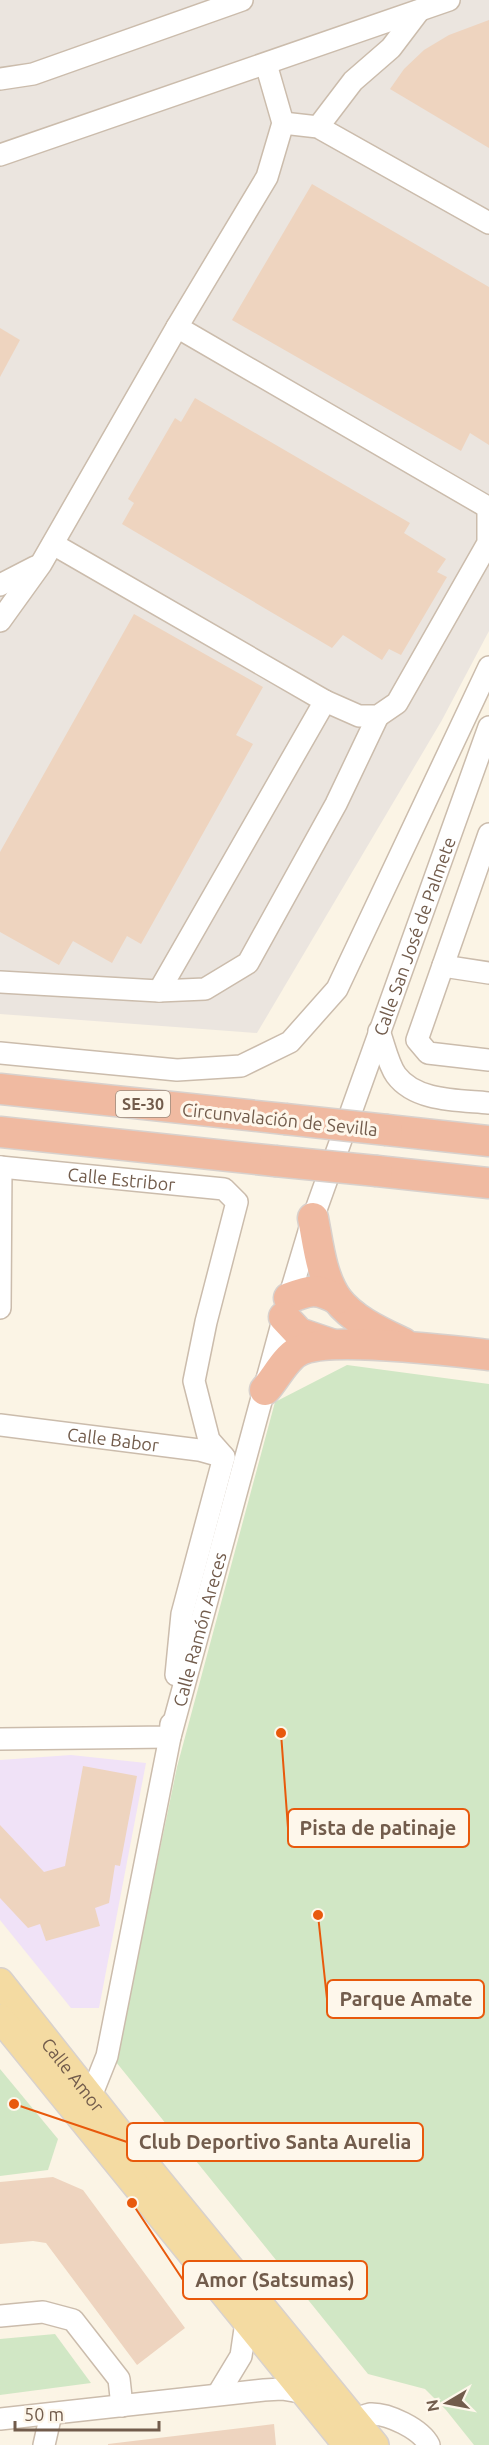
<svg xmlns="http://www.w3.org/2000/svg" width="489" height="2445" viewBox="0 0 489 2445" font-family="Ubuntu,sans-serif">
	<rect width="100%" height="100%" fill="#fbf4e5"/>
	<path fill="#ebe5df" d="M0 0H489V631L442 720 257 1033 0 1014Z"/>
	<path fill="#f0e2f7" d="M71 1755 146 1763 99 2008H71L0 1920V1760Z"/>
	<g fill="#d1e7c5">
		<path d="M347 1365 489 1384V2445H474L446 2410 425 2389 368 2374 116 2062 177 1767 275 1402Z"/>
		<path d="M0 2069 58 2139 48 2170 0 2176Z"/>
		<path d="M55 2334 91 2383 0 2395V2339Z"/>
	</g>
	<g fill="#eed4bf">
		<path d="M489 20V148L390 89 404 69 424 50 449 35Z"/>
		<path d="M312 184 489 287V445L470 433 461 451 232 320Z"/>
		<path d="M0 328 20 340 0 377Z"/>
		<path d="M195 398 410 523 404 533 446 559 437 572 447 577 401 655 389 649 382 660 343 635 332 648 122 524 134 503 128 499 175 418 181 422Z"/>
		<path d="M134 614 263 687 236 735 253 744 141 944 127 936 112 963 73 941 59 965 0 932V852Z"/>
		<path d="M83 1766 137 1776 120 1866 115 1865 109 1903 95 1908 100 1926 46 1941 40 1924 28 1928 0 1898V1825L44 1872 65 1866Z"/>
		<path d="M53 2177 83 2190 185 2328 137 2365 46 2243 33 2241 0 2244V2182Z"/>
		<path d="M274 2424 276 2445H108V2444Z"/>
	</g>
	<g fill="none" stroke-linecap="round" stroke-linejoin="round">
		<defs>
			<g id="minor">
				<path d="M0 79 33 74 242 0"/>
				<path d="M283 123 318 127 489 223"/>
				<path d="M318 127 353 81 391 48 419 11"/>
				<path d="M0 155 449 0"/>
				<path d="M177 327 489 508"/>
				<path d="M0 585 35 567"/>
				<path d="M0 621 41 564 177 327 267 177 283 123 266 64"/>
				<path d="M325 701 359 716H378L397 703 488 543V508"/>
				<path d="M489 834 417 1040 428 1053 489 1060"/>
				<path d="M443 966 489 973"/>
				<path d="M0 982 159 991 325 701 53 544"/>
				<path d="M159 991 205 989 248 963 336 804 378 716"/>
				<path d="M379 1031C384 1044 388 1064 396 1075 416 1102 459 1100 489 1103"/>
				<path d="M0 1053 177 1070 241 1066 290 1042 337 989 489 667"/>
				<path id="s1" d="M0 1167 224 1189 237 1202 206 1322 194 1381 209 1440 224 1457 182 1614 176 1675"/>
				<path d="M0 1308 1 1167"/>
				<path id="s2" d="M0 1425 199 1450 224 1457"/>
				<path d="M0 1739 170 1737 171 1724"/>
				<path id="s3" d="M82 2104 91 2096 107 2056 170 1737 289 1298 313 1218 489 727"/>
				<path d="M0 2316 43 2312 73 2320 119 2379 122 2406"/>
				<path d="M218 2394 241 2356 246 2322"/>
				<path d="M0 2419 264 2390 282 2389 312 2394"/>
				<path d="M348 2430 355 2419C360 2418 365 2415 370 2414 388 2413 421 2429 429 2445"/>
				<path d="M44 2445 51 2414"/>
			</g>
			<g id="major">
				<path id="s4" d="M0 1982 117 2130 375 2445"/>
				<path d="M0 2018 347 2445"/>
			</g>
			<g id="highway">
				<path d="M0 1089 285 1119"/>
				<path d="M387 1130 489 1141"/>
				<path d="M0 1132 275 1161"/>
				<path d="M377 1171 489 1183"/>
				<path d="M313 1218C318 1244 321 1276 337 1299 353 1320 380 1332 403 1343"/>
				<path d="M289 1298C310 1290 316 1288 337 1299"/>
				<path d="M284 1317 299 1333 331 1344"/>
				<path d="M265 1390C275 1379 285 1359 297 1352 324 1335 453 1351 489 1355"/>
			</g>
		</defs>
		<use href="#minor" stroke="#cbbcac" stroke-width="24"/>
		<use href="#major" stroke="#d8d1cd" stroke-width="30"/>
		<use href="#highway" stroke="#d8d1cd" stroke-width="33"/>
		<use href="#minor" stroke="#fff" stroke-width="21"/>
		<use href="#major" stroke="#f4dba2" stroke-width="27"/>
		<use href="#highway" stroke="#f0baa1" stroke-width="30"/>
		<defs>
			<g id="highway-bridge">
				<path d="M285 1119 387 1130"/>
				<path d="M275 1161 377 1171"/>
			</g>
		</defs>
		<use href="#highway-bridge" stroke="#d8d1cd" stroke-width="33" stroke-linecap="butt"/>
		<use href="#highway-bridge" stroke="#f0baa1" stroke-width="30"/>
	</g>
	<g text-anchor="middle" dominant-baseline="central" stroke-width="6" stroke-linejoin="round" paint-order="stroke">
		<rect fill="#fef7eb" stroke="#9c8a7c" stroke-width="1.5" x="116" y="1091" width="54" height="26" rx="4.5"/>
		<g font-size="16" font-weight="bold" fill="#725c4c">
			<text x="143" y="1104">SE-30</text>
		</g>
		<g font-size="18" fill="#725c4c" stroke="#fef7eb">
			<text stroke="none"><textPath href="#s3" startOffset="1218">Calle San José de Palmete</textPath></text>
			<text transform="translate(280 1119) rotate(6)">Circunvalación de Sevilla</text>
			<text stroke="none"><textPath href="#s1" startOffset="122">Calle Estribor</textPath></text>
			<text stroke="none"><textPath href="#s2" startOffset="114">Calle Babor</textPath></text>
			<text stroke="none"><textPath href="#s3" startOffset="492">Calle Ramón Areces</textPath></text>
			<text stroke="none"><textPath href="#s4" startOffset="118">Calle Amor</textPath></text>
		</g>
	</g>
	<path fill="none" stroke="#e8590c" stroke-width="2" d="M281 1733L288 1828M318 1915L327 1999M14 2104L127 2142M132 2203L183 2280"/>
	<g fill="#e8590c" stroke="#fef7eb" stroke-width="2">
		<circle cx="281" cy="1733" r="6"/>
		<circle cx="318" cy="1915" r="6"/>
		<circle cx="14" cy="2104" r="6"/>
		<circle cx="132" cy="2203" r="6"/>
	</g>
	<g fill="#fef7eb" stroke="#e8590c" stroke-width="2">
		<rect x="288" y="1809" width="181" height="38" rx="6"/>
		<rect x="327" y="1980" width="157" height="38" rx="6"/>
		<rect x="127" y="2123" width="296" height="38" rx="6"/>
		<rect x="183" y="2261" width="184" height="38" rx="6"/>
	</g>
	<g font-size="20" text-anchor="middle" font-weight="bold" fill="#725c4c">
		<text x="378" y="1835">Pista de patinaje</text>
		<text x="406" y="2006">Parque Amate</text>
		<text x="275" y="2149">Club Deportivo Santa Aurelia</text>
		<text x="275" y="2287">Amor (Satsumas)</text>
	</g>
	<g transform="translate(447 2403) rotate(260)" stroke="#fef7eb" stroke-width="4.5" paint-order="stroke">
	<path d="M0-4.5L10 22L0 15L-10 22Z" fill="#725c4c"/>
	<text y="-9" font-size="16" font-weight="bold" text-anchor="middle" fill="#725c4c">N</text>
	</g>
	<path d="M15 2421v9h144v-9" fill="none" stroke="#725c4c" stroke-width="3"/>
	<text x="24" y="2421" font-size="18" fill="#725c4c" stroke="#fef7eb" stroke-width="4.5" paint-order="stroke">50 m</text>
</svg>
